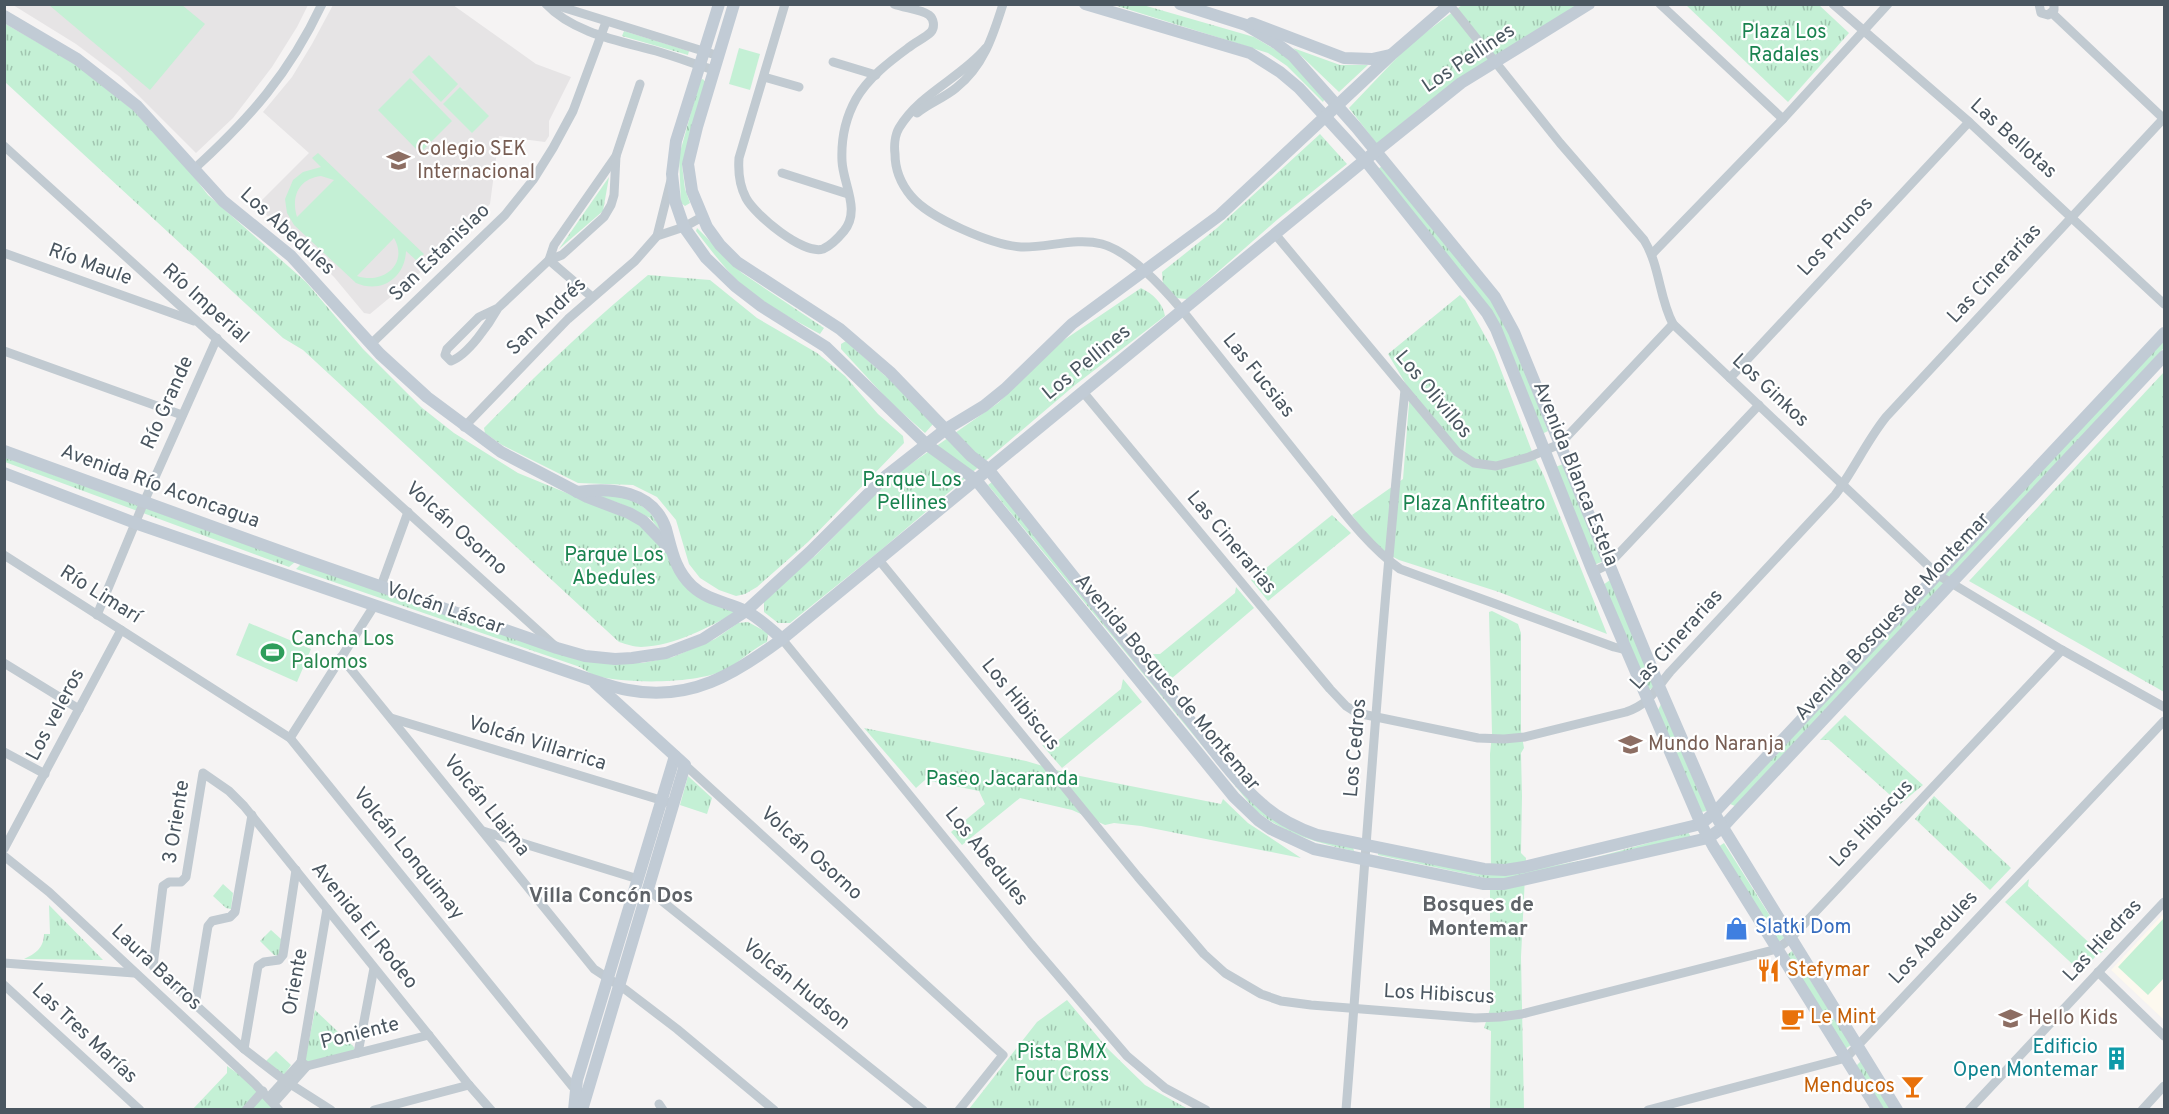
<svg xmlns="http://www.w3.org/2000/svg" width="2169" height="1114" viewBox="0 0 2169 1114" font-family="Overpass,sans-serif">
	<defs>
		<pattern id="grass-tufts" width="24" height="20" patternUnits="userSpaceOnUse" patternTransform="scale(1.5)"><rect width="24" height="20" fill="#c4f0d5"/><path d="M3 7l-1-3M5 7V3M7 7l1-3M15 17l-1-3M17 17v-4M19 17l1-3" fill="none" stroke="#a1c5b0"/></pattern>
	</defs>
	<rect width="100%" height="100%" fill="#f5f3f3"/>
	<path fill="#fdf9ef" d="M2164 913V1020L2111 970Z"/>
	<g fill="#e6e4e5">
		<path d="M13 5H308L297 27 272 67 233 118 196 153 120 77 76 44Z"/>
		<path d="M333 5H453L536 64 571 77 549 121V136L545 142 499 136 490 204 440 256 370 314 364 313 334 277 306 249 256 206 309 153 263 112 292 77 312 44Z"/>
	</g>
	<g fill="url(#grass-tufts)">
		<path d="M1114 5H1143L1254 37 1289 58 1325 98 1323 102 1287 66 1268 53Z"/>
		<path d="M1462 5H1578L1448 88 1425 104 1377 144 1349 108 1409 45Z"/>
		<path d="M1686 5H1819L1849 33 1788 102Z"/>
		<path d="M4 23 75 64 133 110 191 173 208 195 306 282 363 349 421 407 454 433 518 473 635 521 666 550 674 570 737 612C708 627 675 646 641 647 634 647 626 644 619 642L303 350 283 338 5 82Z"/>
		<path d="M624 31 689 51 688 55 622 36Z"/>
		<path d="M1293 48 1340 65H1368L1339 92Z"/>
		<path d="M703 79 705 82 682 165 685 189 690 203 685 206 681 203 679 156 700 80Z"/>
		<path d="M1320 134 1347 164 1278 219 1187 299 1175 298 1163 285 1162 272 1217 228Z"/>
		<path d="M1382 166 1493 303 1508 328 1548 431 1542 434 1499 326 1377 170Z"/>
		<path d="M609 177 603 211 559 249Z"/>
		<path d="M697 228 742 273 824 328 820 334C793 319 765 305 741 284 724 268 710 249 696 231Z"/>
		<path d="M648 275 710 280 757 318 817 353 845 376 878 414 903 436 904 443 808 542 757 587 745 594 736 596 719 590 700 578 689 564 676 520 657 497 633 485 578 483 502 445 485 433 484 428C536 375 590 323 648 275Z"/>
		<path d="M1141 288C1153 294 1163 303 1165 316L1075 385 881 550 790 623H778L764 612V599L816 555 892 477 998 403 1061 342Z"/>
		<path d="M1460 295 1465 300 1494 352 1533 454 1544 476 1607 634 1499 592 1399 560 1376 548 1352 515 1403 479 1410 391 1388 354Z"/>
		<path d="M2164 340V348L1735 806 1730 804Z"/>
		<path d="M846 341 900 389 934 423 925 433 889 401 841 349V344Z"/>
		<path d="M2164 372V692L1969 581Z"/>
		<path d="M4 457 295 562 289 567 5 462Z"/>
		<path d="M1564 464 1604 561 1594 565 1555 467Z"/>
		<path d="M992 482 1256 804 1353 847 1354 851C1315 842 1287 835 1255 810L988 485Z"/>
		<path d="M590 494C599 495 610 493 619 495 638 500 656 514 661 532L650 518 619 503Z"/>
		<path d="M1332 515 1351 533 1268 601 1251 580Z"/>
		<path d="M301 564 579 660 642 663 673 657 715 639 738 623 748 622 768 633 767 642C752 649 740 662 725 670 695 684 629 684 596 676 591 674 585 670 580 667L296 569Z"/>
		<path d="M1610 580 1655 686 1649 690 1603 585Z"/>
		<path d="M1236 587 1254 608 1171 679 1153 654H1160L1235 593Z"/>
		<path d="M1492 611 1518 624 1521 633V731L1524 748 1521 753 1522 796 1521 853 1526 858 1525 871 1590 859 1688 832 1691 837 1525 876 1521 957 1524 1109H1490L1491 1031 1484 1028 1490 1009V879L1378 855V851L1491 873 1490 754 1492 734 1489 612Z"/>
		<path d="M1123 679 1142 702 1062 768 1042 745 1050 747 1121 689Z"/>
		<path d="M1661 704 1707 811 1701 812 1658 710Z"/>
		<path d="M1845 715 1923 785 1900 804 1829 740H1820Z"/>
		<path d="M864 728 1026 761 1070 774 1221 804 1223 799 1248 823 1301 858 1141 826 1114 823 1105 825 1072 810 1020 798 962 845 951 832 985 804 979 791 925 780 916 788Z"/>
		<path d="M688 776 712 798 707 814 680 805Z"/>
		<path d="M1934 796 2011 868 1990 890 1915 819Z"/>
		<path d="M1724 843 1784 938 1778 942 1718 847Z"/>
		<path d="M2029 879 2028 886 2097 950 2108 948 2095 957 2081 972 2005 902Z"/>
		<path d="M223 884 233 893 231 909 226 908 213 896Z"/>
		<path d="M49 905 103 960 24 959C35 954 44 948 44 934H50Z"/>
		<path d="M271 930 281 939 280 953 278 956 274 955 260 941Z"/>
		<path d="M1792 951 1851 1045 1845 1049 1787 955Z"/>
		<path d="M1067 1000 1108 1049 1145 1085 1188 1109H969L1037 1022Z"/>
		<path d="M315 1010 354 1047V1051L307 1062 305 1060Z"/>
		<path d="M276 1051 291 1065 283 1076 266 1061Z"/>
		<path d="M1861 1061 1891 1109H1884L1856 1066Z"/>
		<path d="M227 1066C244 1077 261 1092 272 1109L192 1110 227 1073Z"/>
	</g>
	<g fill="#c4f0d5" fill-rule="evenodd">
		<path d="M49 5H182L205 24 150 90Z"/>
		<path d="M739 48 760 54 750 90 729 84Z"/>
		<path d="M429 55 458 84 441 102 412 72Z"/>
		<path d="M410 78 452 121 420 153 378 110Z"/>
		<path d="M460 87 489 116 472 133 443 104Z"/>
		<path d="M318 153 424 254 417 261 406 251C405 278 381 294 356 283L294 225 287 213 285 199 293 180 303 172 321 167 312 158ZM321 176 334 180 297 217C291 197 298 179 321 176ZM394 238C409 264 383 285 357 276Z"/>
		<path d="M249 623 311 649 297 682 236 655Z"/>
		<path d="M2164 918V978L2148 995 2118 967Z"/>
	</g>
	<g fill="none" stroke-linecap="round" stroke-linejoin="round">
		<g stroke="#c1cad1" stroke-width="9">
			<path d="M546 4C573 33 620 41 656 51 676 57 695 64 714 70"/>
			<path d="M552 4 719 56"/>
			<path d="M785 4 739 158C738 172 739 185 746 198 755 215 803 255 823 249 830 246 839 237 844 231 861 210 843 184 842 161 841 139 846 117 856 99 868 78 889 62 908 48 915 42 925 38 931 32 935 27 934 19 929 15 921 9 904 8 894 4"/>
			<path d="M1449 4 1560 143 1644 240C1660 266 1659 298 1673 324L1938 575 2062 650 2164 707"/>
			<path d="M1660 4 1783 119"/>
			<path d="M1833 4 1969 122 2164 304"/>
			<path d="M2039 4 2041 13 2048 15 2054 10V4"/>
			<path d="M2052 13 2164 119"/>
			<path d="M986 48C961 78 920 93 899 128 895 135 894 146 895 154 895 170 901 184 911 196 929 218 992 245 1021 247 1047 248 1076 237 1102 244 1131 252 1163 288 1182 310 1224 363 1266 415 1308 468 1337 503 1363 542 1400 569L1614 647 1626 650"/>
			<path d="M833 62 876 75"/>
			<path d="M764 77 799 87"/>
			<path d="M917 113C929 103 944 98 956 88 983 67 993 36 1003 4"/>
			<path d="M4 146 555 646"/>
			<path d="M194 169C250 118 289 74 322 4"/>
			<path d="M782 173 848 194"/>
			<path d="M1275 234 1457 452 1474 463 1496 466 1529 457 1560 444 1673 324"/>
			<path d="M657 236 671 180"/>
			<path d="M4 253 194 321"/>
			<path d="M1652 254 1783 119 1888 4"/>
			<path d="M592 297 549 260 554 245 616 156 640 84"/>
			<path d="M498 308C489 324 468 355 451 361L445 355 447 349 479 317 498 308 549 260 562 255 604 217 611 205 614 195 616 156"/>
			<path d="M371 344 505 215 533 180 553 148 573 111 606 22"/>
			<path d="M4 351 182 415"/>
			<path d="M1730 378 1969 122"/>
			<path d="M1083 392 1330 689 1346 706 1357 713 1478 738 1504 739 1525 737 1626 712C1651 703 1654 691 1670 672L1835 495C1854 470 1866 442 1886 417L2164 118"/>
			<path d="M464 427 568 319 635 261 657 236 684 227 702 217"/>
			<path d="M4 555 290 738 572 1086 579 1091"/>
			<path d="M879 560 1138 877 1204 954 1225 973 1261 994 1281 1001 1311 1005 1475 1018 1500 1017 1522 1014 1777 949 1790 939 2062 650"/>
			<path d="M1593 572 1609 564 1759 405"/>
			<path d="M381 586 408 512"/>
			<path d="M97 615 144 502 217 338"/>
			<path d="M782 639 1031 944 1127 1056 1165 1088 1206 1110"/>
			<path d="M341 657 594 969 626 990 677 1029 774 1110"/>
			<path d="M4 663 79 709"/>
			<path d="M391 718 667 802"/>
			<path d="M290 738 374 606"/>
			<path d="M4 752 45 774"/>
			<path d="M685 765 1003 1055 959 1110"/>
			<path d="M483 831 638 879"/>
			<path d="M4 849 121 630"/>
			<path d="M4 856 49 892 255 1084 279 1110"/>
			<path d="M647 889 923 1110"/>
			<path d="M4 963 134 973"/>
			<path d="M2098 972 2164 1036"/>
			<path d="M4 985 140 1110"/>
			<path d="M195 1005 208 926 212 921 230 917 235 912 252 815"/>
			<path d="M244 1049 258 966 264 962 279 960 283 955 296 870"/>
			<path d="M358 1053 374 968"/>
			<path d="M301 1062 327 909"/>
			<path d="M301 1062 307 1066 429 1035"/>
			<path d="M269 1097 301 1062"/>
			<path d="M274 1103 307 1066"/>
			<path d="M659 1104 663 1110"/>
			<path d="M246 1110 263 1091"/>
			<path d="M331 1110 284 1080 244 1049 153 966 163 886 169 882H181L186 877 203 773 229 791 244 806 469 1085 491 1110"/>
			<path d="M374 1110 469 1085"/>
			<path d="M1346 1110C1365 870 1380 629 1405 390"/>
			<path d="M1648 1110 1846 1058 2164 721"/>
			<path d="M1969 1110 2164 902"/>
			<path d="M2142 1110 2164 1086"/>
		</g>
		<g stroke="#c1cbd5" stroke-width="12">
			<path d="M719 4 676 141 672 174 675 201 684 227 706 258 735 286 761 306 826 347 926 444 976 480 1234 797 1258 820 1271 829 1314 849 1484 884H1504L1708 838 1722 828 1732 817 2164 356"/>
			<path d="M734 4 697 127 688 164 692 191 707 227 720 245 737 262 840 329 890 372 971 456 988 469C1052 549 1114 629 1179 707 1206 739 1231 777 1262 804 1278 819 1297 828 1317 835L1484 869 1505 870 1524 867 1701 824 1714 813 2164 333"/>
			<path d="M1085 4 1250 53 1280 72 1299 88 1365 160 1487 313 1496 329 1593 572 1701 824 1713 846 1878 1110"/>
			<path d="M1180 4 1246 25 1276 43 1293 56 1356 127 1482 281 1495 297 1514 332 1659 686 1714 813 1897 1110"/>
			<path d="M4 16 77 59 137 106 223 201 291 256 380 354 427 397 501 452 587 497 629 513 643 521 670 549"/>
			<path d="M1252 23 1344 58 1372 59 1390 55"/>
			<path d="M4 451 302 559 557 648 585 656 615 659 632 658 666 653 703 639 746 611 810 552 886 476 946 429 984 406 1005 389 1072 324 1220 215 1391 55 1450 4"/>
			<path d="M4 473 135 523 592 680C604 684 616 688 628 690 690 702 735 674 782 639L1365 160 1461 83 1589 4"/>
			<path d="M577 492C611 487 653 490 666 529 672 551 675 570 692 586 708 601 728 602 746 611 759 618 771 629 782 639"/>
			<path d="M574 1110 577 1080 675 756"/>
			<path d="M582 1110 685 765 595 683"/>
		</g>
	</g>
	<defs>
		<symbol id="school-bare" viewBox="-9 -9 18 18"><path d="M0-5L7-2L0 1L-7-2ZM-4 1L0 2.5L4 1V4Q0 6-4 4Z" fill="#8d6e63" stroke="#fff" stroke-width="2.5" paint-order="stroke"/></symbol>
		<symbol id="stadium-bare" viewBox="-9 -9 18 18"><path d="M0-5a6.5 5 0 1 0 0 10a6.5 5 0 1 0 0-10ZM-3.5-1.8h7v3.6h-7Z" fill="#2e9e5b" stroke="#fff" stroke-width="2.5" paint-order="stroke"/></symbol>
		<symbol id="shop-bare" viewBox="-9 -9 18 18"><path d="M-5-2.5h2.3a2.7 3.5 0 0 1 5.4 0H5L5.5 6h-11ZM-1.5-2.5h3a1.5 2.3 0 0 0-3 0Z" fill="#3f7fe0" stroke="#fff" stroke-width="2.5" paint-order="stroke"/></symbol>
		<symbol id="restaurant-bare" viewBox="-9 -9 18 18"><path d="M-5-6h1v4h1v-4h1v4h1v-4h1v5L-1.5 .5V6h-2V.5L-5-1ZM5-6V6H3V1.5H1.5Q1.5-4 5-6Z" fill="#e8710a" stroke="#fff" stroke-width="2.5" paint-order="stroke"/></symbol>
		<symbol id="cafe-bare" viewBox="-9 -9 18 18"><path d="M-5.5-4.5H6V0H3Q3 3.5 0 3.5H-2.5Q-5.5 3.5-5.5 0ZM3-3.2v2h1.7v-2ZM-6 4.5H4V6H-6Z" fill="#e8710a" stroke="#fff" stroke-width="2.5" paint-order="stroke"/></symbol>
		<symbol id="building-bare" viewBox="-9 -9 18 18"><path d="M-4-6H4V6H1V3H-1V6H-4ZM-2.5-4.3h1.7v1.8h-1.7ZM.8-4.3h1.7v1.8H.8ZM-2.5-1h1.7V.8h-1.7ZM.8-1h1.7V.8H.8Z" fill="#0f9aa8" stroke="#fff" stroke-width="2.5" paint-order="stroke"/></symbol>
		<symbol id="bar-bare" viewBox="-9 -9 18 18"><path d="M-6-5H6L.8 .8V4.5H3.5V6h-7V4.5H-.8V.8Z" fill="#e8710a" stroke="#fff" stroke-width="2.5" paint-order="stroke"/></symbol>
	</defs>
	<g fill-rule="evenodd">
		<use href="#school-bare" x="382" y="144" width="33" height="33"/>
		<use href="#stadium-bare" x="256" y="636" width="33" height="33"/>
		<use href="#school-bare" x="1614" y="728" width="33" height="33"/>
		<use href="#shop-bare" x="1720" y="912" width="33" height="33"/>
		<use href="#restaurant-bare" x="1752" y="954" width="33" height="33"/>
		<use href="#cafe-bare" x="1776" y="1002" width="33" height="33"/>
		<use href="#school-bare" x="1994" y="1002" width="33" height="33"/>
		<use href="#building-bare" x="2100" y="1042" width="33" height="33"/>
		<use href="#bar-bare" x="1896" y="1070" width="33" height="33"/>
	</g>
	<g text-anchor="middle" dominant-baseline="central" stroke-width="4.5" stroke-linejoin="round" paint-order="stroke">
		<g font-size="20" fill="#19834f" stroke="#fff">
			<text x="1784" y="33">Plaza Los<tspan x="1784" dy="23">Radales</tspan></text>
			<text x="912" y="481">Parque Los<tspan x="912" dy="23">Pellines</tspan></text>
			<text x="1474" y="505">Plaza Anfiteatro</text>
			<text x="614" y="556">Parque Los<tspan x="614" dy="23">Abedules</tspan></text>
			<text x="1002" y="780">Paseo Jacaranda</text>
			<text x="1062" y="1053">Pista BMX<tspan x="1062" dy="23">Four Cross</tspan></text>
		</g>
		<g font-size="20" fill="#4a5660" stroke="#fff">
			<text transform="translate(1469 59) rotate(-34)">Los Pellines</text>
			<text transform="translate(2013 139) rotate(42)">Las Bellotas</text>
			<text transform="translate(287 232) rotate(42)">Los Abedules</text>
			<text transform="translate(1836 237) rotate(-47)">Los Prunos</text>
			<text transform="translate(440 253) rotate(-44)">San Estanislao</text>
			<text transform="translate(90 265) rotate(20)">Río Maule</text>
			<text transform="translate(1995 274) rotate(-47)">Las Cinerarias</text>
			<text transform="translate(205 304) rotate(42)">Río Imperial</text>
			<text transform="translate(547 317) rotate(-44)">San Andrés</text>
			<text transform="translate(1087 363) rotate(-39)">Los Pellines</text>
			<text transform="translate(1258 376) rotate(51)">Las Fucsias</text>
			<text transform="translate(1770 391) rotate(43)">Los Ginkos</text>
			<text transform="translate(1433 395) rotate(50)">Los Olivillos</text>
			<text transform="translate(168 403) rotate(-66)">Río Grande</text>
			<text transform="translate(1575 474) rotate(68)">Avenida Blanca Estela</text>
			<text transform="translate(160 487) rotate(20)">Avenida Río Aconcagua</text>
			<text transform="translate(456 529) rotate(42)">Volcán Osorno</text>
			<text transform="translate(1231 543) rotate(50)">Las Cinerarias</text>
			<text transform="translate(100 595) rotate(32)">Río Limarí</text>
			<text transform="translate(445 609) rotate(19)">Volcán Láscar</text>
			<text transform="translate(1893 617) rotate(-47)">Avenida Bosques de Montemar</text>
			<text transform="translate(1677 640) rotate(-48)">Las Cinerarias</text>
			<text transform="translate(1167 683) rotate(50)">Avenida Bosques de Montemar</text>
			<text transform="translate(1020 705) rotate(51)">Los Hibiscus</text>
			<text transform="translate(56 715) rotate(-62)">Los veleros</text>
			<text transform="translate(537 744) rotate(17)">Volcán Villarrica</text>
			<text transform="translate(1356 748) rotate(-85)">Los Cedros</text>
			<text transform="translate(486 806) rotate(51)">Volcán Llaima</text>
			<text transform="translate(177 822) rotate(-81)">3 Oriente</text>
			<text transform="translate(1872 824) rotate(-47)">Los Hibiscus</text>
			<text transform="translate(408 854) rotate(51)">Volcán Lonquimay</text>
			<text transform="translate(811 854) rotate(42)">Volcán Osorno</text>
			<text transform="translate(986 857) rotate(51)">Los Abedules</text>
			<text transform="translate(364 926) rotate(51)">Avenida El Rodeo</text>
			<text transform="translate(1934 938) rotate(-47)">Los Abedules</text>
			<text transform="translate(2103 941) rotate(-47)">Las Hiedras</text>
			<text transform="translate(156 968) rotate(43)">Laura Barros</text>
			<text transform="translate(296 982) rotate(-80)">Oriente</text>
			<text transform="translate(796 985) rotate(39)">Volcán Hudson</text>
			<text transform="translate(1439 995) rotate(3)">Los Hibiscus</text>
			<text transform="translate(84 1034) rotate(43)">Las Tres Marías</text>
			<text transform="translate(360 1034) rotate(-14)">Poniente</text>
		</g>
		<g font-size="20" fill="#785e54" stroke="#fff" text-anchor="start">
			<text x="417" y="150">Colegio SEK<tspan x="417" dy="23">Internacional</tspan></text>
			<text x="1648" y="745">Mundo Naranja</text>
			<text x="2028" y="1019">Hello Kids</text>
		</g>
		<g font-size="20" fill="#27864d" stroke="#fff" text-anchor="start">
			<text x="291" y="640">Cancha Los<tspan x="291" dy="23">Palomos</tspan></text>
		</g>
		<g font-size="20" fill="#366cbe" stroke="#fff" text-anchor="start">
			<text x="1755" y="928">Slatki Dom</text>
		</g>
		<g font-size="20" fill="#c56008" stroke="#fff" text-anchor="start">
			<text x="1787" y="971">Stefymar</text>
			<text x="1810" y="1018">Le Mint</text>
			<text x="1895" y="1087" text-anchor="end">Menducos</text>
		</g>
		<g font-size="20" fill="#0d838f" stroke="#fff" text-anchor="end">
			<text x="2098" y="1048">Edificio<tspan x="2098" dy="23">Open Montemar</tspan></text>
		</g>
		<g font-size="21" font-weight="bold" fill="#5f6368" stroke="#fff">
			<text x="611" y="896">Villa Concón Dos</text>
			<text x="1478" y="905">Bosques de<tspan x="1478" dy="24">Montemar</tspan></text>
		</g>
	</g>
	<rect width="2169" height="1114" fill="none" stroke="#4a5660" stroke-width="12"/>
</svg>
